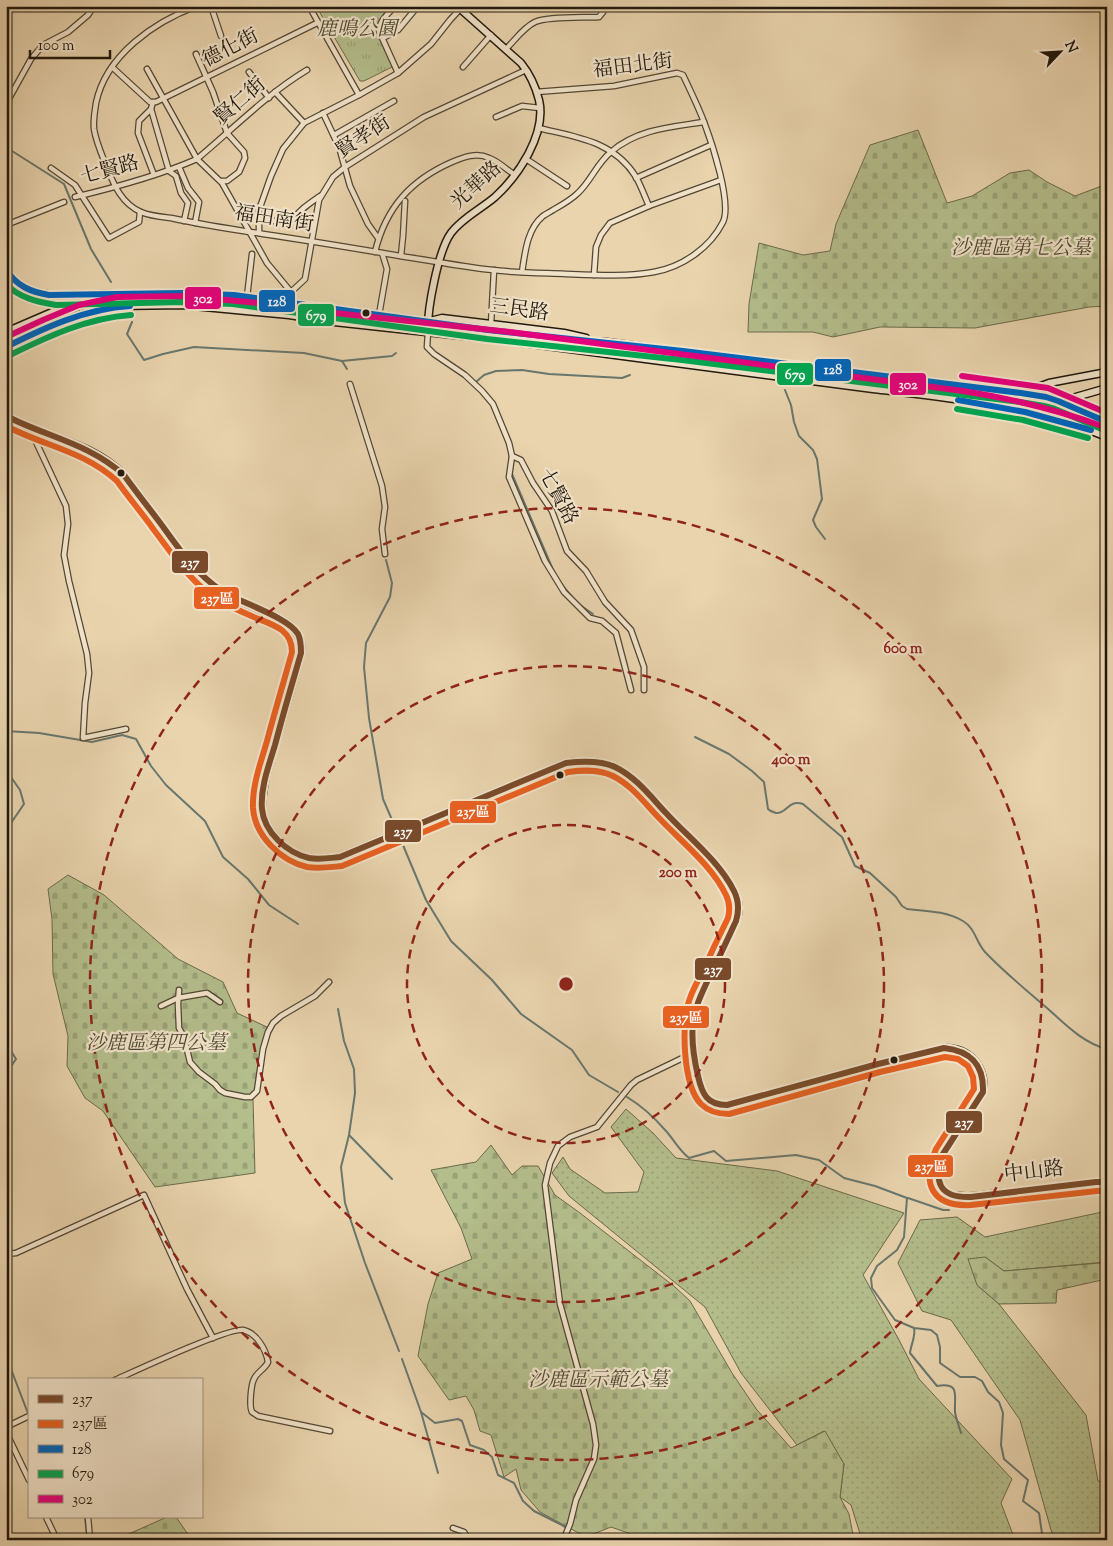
<svg xmlns="http://www.w3.org/2000/svg" width="1113" height="1546" viewBox="0 0 1113 1546" font-family="'Sorts Mill Goudy','Noto Serif TC',serif">
	<defs>
		<pattern id="grass-dots" width="8" height="8" patternUnits="userSpaceOnUse" patternTransform="scale(1.25)"><rect width="8" height="8" fill="#b4bd8c"/><path d="M2 2h.1M6 6h.1" fill="none" stroke="#9aa278" stroke-width="1.8" stroke-linecap="round"/></pattern>
		<pattern id="cemetery-stones" width="16" height="16" patternUnits="userSpaceOnUse" patternTransform="scale(1.25)"><rect width="16" height="16" fill="#b4bd8c"/><path d="M2 7V4a2 2 0 0 1 4 0v3zM10 15v-3a2 2 0 0 1 4 0v3z" fill="#9aa278"/></pattern>
		<pattern id="park-tufts" width="24" height="20" patternUnits="userSpaceOnUse" patternTransform="scale(1.25)"><rect width="24" height="20" fill="#b4bd8c"/><path d="M3 7l-1-3M5 7V3M7 7l1-3M15 17l-1-3M17 17v-4M19 17l1-3" fill="none" stroke="#9aa278"/></pattern>
	</defs>
	<rect width="100%" height="100%" fill="#e9d4ae"/>
	<filter id="stains"><feTurbulence type="fractalNoise" baseFrequency=".004" numOctaves="4"/><feColorMatrix values="0 0 0 0 .2 0 0 0 0 .09 0 0 0 0 .02 0 0 0 .5 -.17"/></filter>
	<radialGradient id="worn" r=".72"><stop offset=".6" stop-color="#630" stop-opacity="0"/><stop offset="1" stop-color="#630" stop-opacity=".3"/></radialGradient>
	<g fill="url(#grass-dots)" stroke="#6a6a4c">
		<path d="M626 1109 653 1133 676 1158 777 1171 904 1213 863 1275 898 1338 919 1379 1012 1479 1001 1503 1015 1540H862L851 1505 840 1497 844 1464 824 1431 797 1445 741 1373 705 1307 569 1196 552 1173 563 1157 570 1169 605 1193 638 1192 644 1172 611 1127Z"/>
		<path d="M1107 1211V1262L1004 1271 985 1257 977 1285 999 1304 1086 1415 1098 1481 1107 1483V1540H1056L1053 1537 1020 1420 951 1320 922 1311 898 1263 920 1220 957 1217 985 1237Z"/>
	</g>
	<g fill="url(#cemetery-stones)" stroke="#6a6a4c">
		<path d="M918 130 947 203 972 196 1010 173 1029 170 1047 182 1075 196 1107 184V306L1089 307 975 328 880 327 833 337 813 332H748L749 304 759 243 803 255 830 251 836 224 870 145Z"/>
		<path d="M68 875 104 895 178 959 223 982 237 1013 269 1028 253 1099 255 1173 155 1187 103 1111 85 1098 67 1066 68 1036 53 974 52 919 48 889Z"/>
		<path d="M491 1145 512 1175 522 1166H538L555 1195 580 1213 675 1287 690 1301 732 1373 757 1410 791 1448 825 1431 844 1464 840 1497 849 1514 854 1540H635L631 1534 611 1527 586 1537 540 1512 521 1490 516 1469 504 1477 491 1435 480 1431 474 1410 466 1396 449 1400 418 1356 428 1304 438 1273 472 1259 461 1228 431 1170 476 1162Z"/>
		<path d="M985 1257 1004 1271 1100 1263 1104 1267 1102 1280 1057 1290 1056 1303 999 1304 977 1285 968 1259Z"/>
		<path d="M167 1517H176L192 1540H115Z"/>
	</g>
	<path fill="url(#park-tufts)" stroke="#6a6a4c" d="M316 6H392L383 18 381 33 396 65 364 81H360Z"/>
	<g fill="none" stroke-linecap="round" stroke-linejoin="round">
		<g stroke="#68776e" stroke-width="2">
			<path d="M6 150 12 151 64 184 91 249 111 282"/>
			<path d="M132 322 127 334 144 360 163 354 194 347 304 353 342 361 347 369"/>
			<path d="M342 361 392 356 396 353"/>
			<path d="M477 381 484 375 496 371 522 370 549 374 622 378 630 375"/>
			<path d="M785 390 791 405 794 422 799 436 813 450 817 459 822 499 813 520 816 527 825 539"/>
			<path d="M512 474 554 572"/>
			<path d="M386 560 392 583 390 597 366 643 364 667 369 718 383 799 396 829"/>
			<path d="M559 581 572 597"/>
			<path d="M580 605 593 614"/>
			<path d="M6 731 39 733 92 742 122 735 136 739 151 766 166 785 205 821 223 857 248 879 269 905 298 924"/>
			<path d="M695 737 729 754 752 771 764 782 768 809C770 811 773 812 776 813 787 814 788 799 803 804L842 837 855 866 870 873 896 897 902 906 907 909C926 911 946 911 963 921 975 928 976 942 985 952 1004 972 1026 990 1047 1008 1065 1024 1083 1043 1107 1049"/>
			<path d="M6 770 20 790 24 804 9 826 6 851"/>
			<path d="M400 838 426 900 451 941 492 980 521 1014 572 1050 589 1075 618 1092"/>
			<path d="M338 1009 344 1041 354 1069 355 1093 349 1135 341 1167 345 1203 365 1263 399 1351"/>
			<path d="M6 1033 8 1046 16 1059 6 1074"/>
			<path d="M627 1097C642 1106 654 1117 666 1131 675 1141 678 1149 689 1158L714 1151 726 1161 796 1155 819 1160 844 1178 875 1186 907 1198 904 1237 897 1250 877 1266 871 1278 872 1288 895 1320 914 1328 931 1330 937 1335 940 1347V1363L960 1377H975L982 1381 988 1392 999 1402 1003 1413 1001 1445 1004 1459 1028 1480 1023 1501 1039 1513 1043 1540"/>
			<path d="M349 1135 392 1179"/>
			<path d="M908 1198 943 1210H949"/>
			<path d="M914 1328C916 1336 911 1344 910 1353L937 1386C961 1382 954 1396 955 1412 956 1419 959 1426 961 1433"/>
			<path d="M6 1356 29 1416"/>
			<path d="M402 1359 421 1412 438 1473"/>
			<path d="M421 1412 435 1423 458 1419 462 1421 470 1445 484 1450 492 1457 498 1475 514 1483 523 1501 534 1511 560 1524 568 1529"/>
			<path d="M85 1517 87 1535"/>
			<path d="M569 1540 571 1537 570 1535"/>
		</g>
		<defs>
			<g id="street">
				<path d="M197 6C154 22 106 55 96 103 95 111 93 120 94 129 96 142 102 155 107 168 114 185 122 204 141 212 150 216 162 217 171 218 202 225 232 229 263 234 311 241 359 249 406 257 435 261 464 267 493 270 517 273 542 273 566 274 592 275 629 277 654 272 682 267 710 248 723 222 732 203 712 143 704 122 698 106 690 90 683 75L677 73 614 86 536 92"/>
				<path d="M211 6 221 36"/>
				<path d="M309 6 359 95"/>
				<path d="M395 6C389 13 379 21 379 31L398 73"/>
				<path d="M383 38 398 30 418 6"/>
				<path d="M506 49C515 40 524 27 535 22 550 16 583 18 599 17L603 12V6"/>
				<path d="M196 54 213 92 227 133 244 152 245 158 239 172 227 181H221"/>
				<path d="M112 67 150 102H156L317 23"/>
				<path d="M463 67 491 35"/>
				<path d="M147 69 197 159C233 129 267 94 307 70"/>
				<path d="M249 72 269 98"/>
				<path d="M275 92 304 123"/>
				<path d="M153 102 151 109 169 171 176 176 181 193 188 203 184 221"/>
				<path d="M6 104 31 59 43 45 68 32 88 15 94 6"/>
				<path d="M151 109 139 121 138 133 154 175"/>
				<path d="M323 113 339 147 350 186 368 224 378 238"/>
				<path d="M496 117 522 106 540 108"/>
				<path d="M538 128C576 137 614 141 636 177 641 186 645 197 649 206"/>
				<path d="M334 135 394 101"/>
				<path d="M526 159 567 186"/>
				<path d="M179 167 188 188 199 202 195 223"/>
				<path d="M51 168 75 185 109 238 139 222 140 212"/>
				<path d="M636 178 711 145"/>
				<path d="M75 197C117 187 158 176 197 159L222 183 267 263 291 292"/>
				<path d="M259 218 273 221 293 220C299 210 310 203 320 196"/>
				<path d="M6 225 64 202"/>
				<path d="M259 233V210L271 176 283 149 304 123 359 95 398 73 431 44 450 20 463 6"/>
				<path d="M375 252C386 207 411 180 452 162 464 157 477 152 489 158 498 161 507 170 515 175"/>
				<path d="M401 256 403 236 405 201"/>
				<path d="M522 272C525 253 527 229 543 216 546 214 550 212 553 210 562 205 571 200 578 193 591 181 597 163 611 152 637 129 672 127 704 122"/>
				<path d="M594 275 596 247 601 235 610 223 649 206 721 180"/>
				<path d="M291 292 305 279 319 200 333 177 345 167 424 117 526 70"/>
				<path d="M247 297 252 254"/>
				<path d="M379 315 387 269 382 253"/>
				<path d="M491 324 494 270"/>
				<path d="M428 332 427 347 434 354 465 375 482 391 493 404 509 443 512 456 509 477 545 561 564 592 590 618 602 621 616 633 631 690"/>
				<path d="M350 384 382 486 385 507 382 529 385 554"/>
				<path d="M29 427 66 506 68 524 64 555 69 581 87 654 89 673 85 703 83 738 126 729"/>
				<path d="M512 456 521 460 533 483 552 511 567 551 586 571 605 602 631 630 644 667V690"/>
				<path d="M179 990 178 1004 179 1028 184 1037 190 1062 199 1072 215 1084 220 1090 225 1093 245 1097H251L257 1091 263 1049 268 1032 273 1023 281 1016 315 996 329 982"/>
				<path d="M161 1006 178 998 207 993 220 1002"/>
				<path d="M6 1254 16 1253 144 1195 187 1289 213 1338"/>
				<path d="M115 1380C135 1371 229 1327 243 1330 257 1333 266 1350 268 1362 265 1369 257 1372 254 1379 251 1385 249 1406 252 1412L258 1416 330 1431"/>
				<path d="M6 1427 29 1416"/>
				<path d="M6 1432 29 1480"/>
				<path d="M46 1517 57 1540"/>
				<path d="M88 1517 90 1540"/>
				<path d="M453 1528 464 1532 469 1540"/>
				<path d="M562 1540 565 1536 570 1524 576 1500 594 1459 596 1445 593 1424 560 1304 545 1185 550 1163 558 1146 570 1137 597 1127 631 1085 637 1080 693 1053"/>
			</g>
			<g id="secondary">
				<path d="M112 295 182 293 234 295 488 330 576 341 606 342 1021 393 1046 397 1058 401 1107 422"/>
				<path d="M430 321 442 318 564 333 586 338"/>
				<path d="M6 332 57 310 97 298"/>
				<path d="M428 332C427 310 438 251 451 233 462 218 481 209 495 197 518 176 547 134 539 100 536 88 529 73 521 63L457 6"/>
				<path d="M6 347 46 328 81 314 118 306 183 305 289 315 334 322 509 341 873 389C952 398 1033 406 1107 437"/>
				<path d="M1022 393 1049 383 1107 372"/>
				<path d="M1027 411 1107 388"/>
				<path d="M6 416C14 420 22 425 31 428 65 441 97 448 124 475 133 488 144 501 154 515 174 541 193 574 222 591 233 598 245 604 257 609 278 618 304 625 301 653L265 779C264 789 261 800 262 810 265 832 288 854 309 858 319 860 330 858 340 857L566 763C584 761 598 760 615 767 635 777 651 797 666 813 688 836 719 864 734 891 739 902 740 910 736 921L697 1003C689 1028 692 1050 698 1076 700 1085 701 1094 709 1100 714 1105 720 1105 727 1105L878 1064 944 1048C970 1048 986 1067 983 1092L943 1154C938 1167 934 1184 947 1193 950 1195 955 1196 958 1196 969 1198 982 1195 993 1194 1027 1191 1062 1186 1096 1182H1107"/>
			</g>
			<path id="primary" d="M6 269C24 306 81 295 115 294"/>
		</defs>
		<use href="#street" stroke="#524734" stroke-width="7"/>
		<use href="#secondary" stroke="#20180c" stroke-width="9"/>
		<use href="#primary" stroke="#20180c" stroke-width="10"/>
		<use href="#street" stroke="#f1e3ca" stroke-width="4.5"/>
		<use href="#secondary" stroke="#f1e3ca" stroke-width="6"/>
		<use href="#primary" stroke="#e4ba77" stroke-width="8"/>
		<defs>
			<path id="bus-1" d="M6 416C47 437 88 443 124 475 136 492 149 508 161 524 179 549 196 574 222 591 241 603 288 617 298 634 301 640 301 646 301 653 292 684 283 714 275 745 269 765 260 788 262 809 264 832 287 853 309 858 319 860 330 858 340 857L566 763C582 761 600 760 615 767 636 777 651 797 666 813 689 838 719 861 734 891 739 901 739 911 736 921 728 938 720 956 711 973 704 989 695 1005 693 1023 691 1041 694 1059 698 1076 702 1094 707 1105 727 1105L878 1064 944 1048C971 1051 984 1065 983 1092L943 1154C933 1182 939 1198 971 1197L1096 1182H1107"/>
			<path id="bus-2" d="M6 426C44 446 84 451 117 481 129 498 142 513 154 530 170 551 185 574 206 591 221 602 239 611 256 618 274 625 292 630 292 652 284 681 275 711 267 741 261 762 252 785 253 808 255 836 281 861 307 867 319 869 331 867 342 866L568 772C583 770 599 769 613 776 633 786 646 805 661 820 683 843 712 866 726 895 730 903 730 910 728 918 719 936 710 955 702 973 697 982 692 991 689 1001 681 1024 683 1086 701 1104 709 1112 718 1114 729 1114L880 1072 945 1057 958 1059 968 1066 973 1077 974 1089 936 1149C921 1184 932 1207 971 1205L1097 1191H1107"/>
			<g id="bus-3">
				<path d="M6 269C16 286 31 292 49 295L182 293 234 295 488 330 683 351 1021 393 1046 397 1058 401 1107 422"/>
				<path d="M6 347C46 327 85 309 130 306"/>
				<path d="M958 400 1025 412 1091 430"/>
			</g>
			<g id="bus-4">
				<path d="M6 284C19 298 38 302 56 305L182 302 233 304 487 339 682 360 1020 402 1044 406 1055 409 1104 430"/>
				<path d="M10 355C49 336 87 318 131 315"/>
				<path d="M957 409 1023 420 1088 438"/>
			</g>
			<g id="bus-5">
				<path d="M6 337 43 320 79 305 117 297 184 296 290 306 335 313 510 332 963 391C1013 399 1060 410 1107 428"/>
				<path d="M962 376 1048 388 1100 410"/>
			</g>
		</defs>
		<use href="#bus-1" stroke="#f1e3ca" stroke-width="10"/>
		<use href="#bus-2" stroke="#f1e3ca" stroke-width="10"/>
		<use href="#bus-3" stroke="#f1e3ca" stroke-width="10"/>
		<use href="#bus-4" stroke="#f1e3ca" stroke-width="10"/>
		<use href="#bus-5" stroke="#f1e3ca" stroke-width="10"/>
		<use href="#bus-1" stroke="#7a4b2a" stroke-width="6"/>
		<use href="#bus-2" stroke="#e86121" stroke-width="6"/>
		<use href="#bus-3" stroke="#0065bd" stroke-width="6"/>
		<use href="#bus-4" stroke="#00a651" stroke-width="6"/>
		<use href="#bus-5" stroke="#e5007d" stroke-width="6"/>
	</g>
	<g fill="none" stroke="#8f2418" stroke-width="2.5" stroke-dasharray="9 6">
		<circle cx="566" cy="984" r="159"/>
		<circle cx="566" cy="984" r="318"/>
		<circle cx="566" cy="984" r="476"/>
	</g>
	<g fill="#20180c" stroke="#f1e3ca" stroke-width="2">
		<circle cx="366" cy="313" r="4.5"/>
		<circle cx="121" cy="473" r="4.5"/>
		<circle cx="560" cy="775" r="4.5"/>
		<circle cx="894" cy="1060" r="4.5"/>
	</g>
	<g text-anchor="middle" dominant-baseline="central" stroke-width="4.5" stroke-linejoin="round" paint-order="stroke">
		<g font-size="20" font-style="italic" fill="#4c4a32" stroke="#f1e3ca">
			<text x="357" y="30">鹿鳴公園</text>
			<text x="1021" y="249">沙鹿區第七公墓</text>
			<text x="156" y="1044">沙鹿區第四公墓</text>
			<text x="598" y="1381">沙鹿區示範公墓</text>
		</g>
		<g font-size="20" fill="#20180c" stroke="#f1e3ca">
			<text transform="translate(231 49) rotate(-27)">德化街</text>
			<text transform="translate(633 67) rotate(-7)">福田北街</text>
			<text transform="translate(241 102) rotate(-41)">賢仁街</text>
			<text transform="translate(364 138) rotate(-33)">賢孝街</text>
			<text transform="translate(110 171) rotate(-15)">七賢路</text>
			<text transform="translate(477 186) rotate(-42)">光華路</text>
			<text transform="translate(274 220) rotate(9)">福田南街</text>
			<text transform="translate(519 311) rotate(8)">三民路</text>
			<text transform="translate(557 497) rotate(62)">七賢路</text>
			<text transform="translate(1034 1173) rotate(-7)">中山路</text>
		</g>
	</g>
	<circle cx="566" cy="984" r="8" fill="#8f2418" stroke="#f1e3ca" stroke-width="2.5"/>
	<g font-size="15" text-anchor="middle" font-weight="bold" fill="#8f2418" stroke="#f1e3ca" stroke-width="4.5" stroke-linejoin="round" paint-order="stroke">
		<text x="903" y="653">600 m</text>
		<text x="791" y="764">400 m</text>
		<text x="678" y="877">200 m</text>
	</g>
	<g stroke="#f1e3ca" stroke-width="2">
		<rect x="184" y="286" width="38" height="24" rx="5" fill="#e5007d"/>
		<rect x="258" y="289" width="38" height="24" rx="5" fill="#0065bd"/>
		<rect x="297" y="303" width="38" height="24" rx="5" fill="#00a651"/>
		<rect x="814" y="358" width="38" height="24" rx="5" fill="#0065bd"/>
		<rect x="776" y="362" width="38" height="24" rx="5" fill="#00a651"/>
		<rect x="889" y="372" width="38" height="24" rx="5" fill="#e5007d"/>
		<rect x="171" y="550" width="38" height="24" rx="5" fill="#7a4b2a"/>
		<rect x="193" y="586" width="47" height="24" rx="5" fill="#e86121"/>
		<rect x="449" y="800" width="48" height="24" rx="5" fill="#e86121"/>
		<rect x="384" y="819" width="38" height="24" rx="5" fill="#7a4b2a"/>
		<rect x="694" y="957" width="38" height="24" rx="5" fill="#7a4b2a"/>
		<rect x="662" y="1005" width="48" height="24" rx="5" fill="#e86121"/>
		<rect x="945" y="1110" width="38" height="24" rx="5" fill="#7a4b2a"/>
		<rect x="907" y="1154" width="47" height="24" rx="5" fill="#e86121"/>
	</g>
	<g font-size="14" text-anchor="middle" font-weight="bold" fill="#fff">
		<text x="203" y="303">302</text>
		<text x="277" y="306">128</text>
		<text x="316" y="320">679</text>
		<text x="833" y="374">128</text>
		<text x="795" y="379">679</text>
		<text x="908" y="389">302</text>
		<text x="190" y="567">237</text>
		<text x="217" y="603">237區</text>
		<text x="473" y="816">237區</text>
		<text x="403" y="836">237</text>
		<text x="713" y="974">237</text>
		<text x="686" y="1022">237區</text>
		<text x="964" y="1127">237</text>
		<text x="931" y="1171">237區</text>
	</g>
	<rect width="1113" height="1546" fill="none" stroke="#e9d4ae" stroke-width="25"/>
	<rect x="8" y="8" width="1098" height="1531" fill="none" stroke="#20180c" stroke-width="2.5"/>
	<rect x="12" y="12" width="1088" height="1521" fill="none" stroke="#20180c"/>
	<rect x="28" y="1378" width="175" height="140" fill="#f1e3ca" stroke="#9d927e"/>
	<rect x="38" y="1395" width="25" height="8" fill="#7a4b2a" stroke="#9d927e"/>
	<text x="72" y="1404" font-size="15" fill="#20180c">237</text>
	<rect x="38" y="1420" width="25" height="8" fill="#e86121" stroke="#9d927e"/>
	<text x="72" y="1428" font-size="15" fill="#20180c">237區</text>
	<rect x="38" y="1445" width="25" height="8" fill="#0065bd" stroke="#9d927e"/>
	<text x="72" y="1454" font-size="15" fill="#20180c">128</text>
	<rect x="38" y="1470" width="25" height="8" fill="#00a651" stroke="#9d927e"/>
	<text x="72" y="1478" font-size="15" fill="#20180c">679</text>
	<rect x="38" y="1495" width="25" height="8" fill="#e5007d" stroke="#9d927e"/>
	<text x="72" y="1504" font-size="15" fill="#20180c">302</text>
	<g transform="translate(1060 52) rotate(65)" stroke="#f1e3ca" stroke-width="4" paint-order="stroke">
	<path d="M0-4L9 19L0 12L-9 19Z" fill="#20180c"/>
	<text y="-8" font-size="14" font-weight="bold" text-anchor="middle" fill="#20180c">N</text>
	</g>
	<path d="M30 50v8h80v-8" fill="none" stroke="#20180c" stroke-width="2.5"/>
	<text x="38" y="50" font-size="15" fill="#20180c" stroke="#f1e3ca" stroke-width="4" paint-order="stroke">100 m</text>
	<rect width="100%" height="100%" filter="url(#stains)"/>
	<rect width="100%" height="100%" fill="url(#worn)"/>
</svg>
